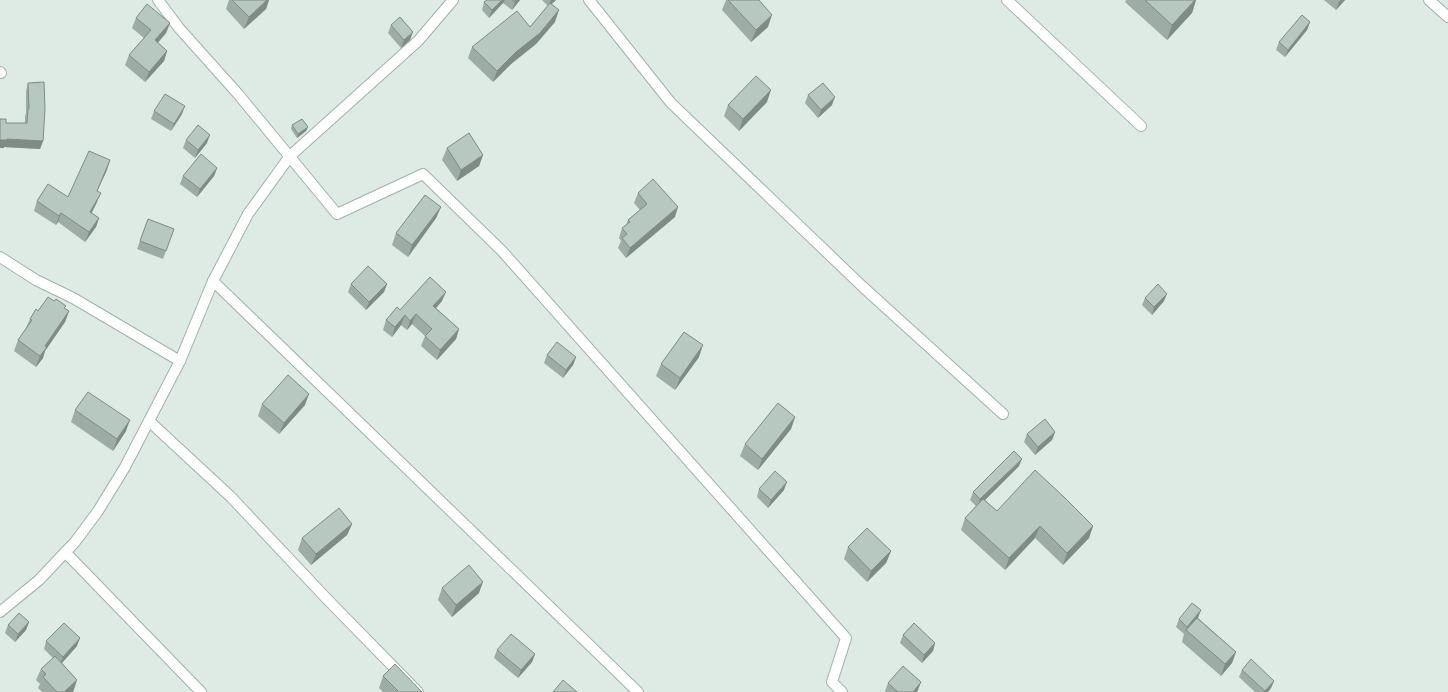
<svg xmlns="http://www.w3.org/2000/svg" width="1448" height="692" viewBox="0 0 1448 692" font-family="Inter,sans-serif">
	<rect width="100%" height="100%" fill="#deeae4"/>
	<g fill="none" stroke-linecap="round" stroke-linejoin="round">
		<defs>
			<g id="street">
				<path d="M158 0 179 28 238 94 337 214 423 174 502 251 846 638 832 682 842 692"/>
				<path d="M589 0 671 103 863 287 1003 414"/>
				<path d="M1007 0 1141 126"/>
				<path d="M1429 0 1448 17"/>
				<path d="M0 72 1 73"/>
				<path d="M0 257 36 280 73 298 180 361"/>
				<path d="M213 281 638 692"/>
				<path d="M149 421 231 497 326 598 418 692"/>
				<path d="M65 552 201 692"/>
				<path d="M0 612 39 580 75 542 98 511 125 467 180 361 213 281 248 214 290 156 418 41 453 0"/>
			</g>
		</defs>
		<use href="#street" stroke="#a1b2ab" stroke-width="12"/>
		<use href="#street" stroke="#fff" stroke-width="10"/>
	</g>
	<g fill="#9daca4">
		<path d="M229 0H269L266 9 244 29 226 9Z"/>
		<path d="M487 0H520L512 10 503 3 489 18 482 10 484 2Z"/>
		<path d="M542 0H556L552 4 555 22 536 44 511 64 493 82 468 58 472 47 530 27 548 6Z"/>
		<path d="M726 0H759L768 27 751 42 722 10Z"/>
		<path d="M1126 0H1196L1192 13 1167 40 1125 2Z"/>
		<path d="M1324 0H1345L1336 10Z"/>
		<path d="M136 18 170 23 166 33 158 43 167 51 164 61 145 82 125 65 129 55 144 38 132 28Z"/>
		<path d="M1310 22 1307 30 1285 57 1276 50 1279 42Z"/>
		<path d="M391 25 410 40 401 48 388 33Z"/>
		<path d="M28 83 43 141 40 149 4 147V148H0V119L6 123H25V116L26 113V91Z"/>
		<path d="M808 95 832 105 818 118 805 103Z"/>
		<path d="M767 102 739 131 724 116 728 105Z"/>
		<path d="M154 111 182 114 171 131 151 119Z"/>
		<path d="M292 125 308 127 306 131 297 138 291 129Z"/>
		<path d="M186 140 207 143 195 158 183 148Z"/>
		<path d="M447 148 483 155 479 166 457 181 442 160Z"/>
		<path d="M217 168 214 176 197 197 180 184 183 176Z"/>
		<path d="M107 170 97 191V202L92 213 99 218 96 227 85 242 58 222 56 225 34 211 37 201 68 197Z"/>
		<path d="M638 193 675 217 626 258 618 248 621 241 619 238 622 228 626 225 628 220 640 210 634 203Z"/>
		<path d="M441 207 436 218 408 257 392 245 396 233Z"/>
		<path d="M148 219 174 229 163 259 137 249Z"/>
		<path d="M351 284H387L384 292 366 310 348 292Z"/>
		<path d="M1145 298 1164 301 1152 315 1142 305Z"/>
		<path d="M442 301 436 308 459 329 456 339 437 360 421 346 425 336 412 324 407 330 401 325 392 337 383 330 386 320 400 310Z"/>
		<path d="M65 309 69 311 65 322 45 351 43 358 36 367 14 351 18 340 26 328 30 319 38 311Z"/>
		<path d="M547 355 576 357 573 365 563 378 544 363Z"/>
		<path d="M699 357 675 390 656 376 661 364Z"/>
		<path d="M262 404 305 405 279 434 258 416Z"/>
		<path d="M75 410 126 431 113 451 71 422Z"/>
		<path d="M795 417 791 429 758 470 740 456 745 444Z"/>
		<path d="M1055 432 1052 440 1035 455 1024 442 1027 434Z"/>
		<path d="M1019 466 985 500 997 511 1093 526 1089 538 1063 565 1035 538 1005 570 961 530 965 518 976 506 970 500 973 492Z"/>
		<path d="M759 489 784 490 768 508 757 497Z"/>
		<path d="M352 524 347 535 311 565 298 550 302 538Z"/>
		<path d="M848 547 891 551 886 563 867 582 844 559Z"/>
		<path d="M442 588 479 593 452 617 438 600Z"/>
		<path d="M1198 618 1236 652 1232 663 1221 676 1182 642 1184 634 1176 627 1179 619Z"/>
		<path d="M29 622 26 630 15 642 5 633 8 625Z"/>
		<path d="M903 635 935 643 933 651 922 663 900 643Z"/>
		<path d="M46 641 77 646 62 663 77 680 73 692H42L38 688 40 684 36 680 41 669 53 658 44 649Z"/>
		<path d="M497 650 535 654 532 662 518 678 494 658Z"/>
		<path d="M1242 670 1274 681 1271 688 1268 692H1255L1239 677Z"/>
		<path d="M383 676 422 692H383L379 688Z"/>
		<path d="M888 683 918 690 917 692H886L885 691Z"/>
	</g>
	<g fill="#7f8c86">
		<path d="M267 0H269L266 9 244 29 249 17Z"/>
		<path d="M502 0H505L503 3 489 18 492 10Z"/>
		<path d="M516 0H520L512 10 515 2Z"/>
		<path d="M551 0H556L548 7Z"/>
		<path d="M1195 0H1196L1192 13 1167 40 1172 25Z"/>
		<path d="M1341 0H1345L1336 10 1339 2Z"/>
		<path d="M559 10 555 22 536 44 511 64 493 82 497 71Z"/>
		<path d="M772 15 768 27 751 42 756 30Z"/>
		<path d="M1310 22 1307 30 1285 57 1288 50Z"/>
		<path d="M170 23 166 33 151 50 155 40Z"/>
		<path d="M413 32 410 40 401 48 404 40Z"/>
		<path d="M167 51 164 61 145 82 149 72Z"/>
		<path d="M771 90 767 102 739 131 743 119Z"/>
		<path d="M835 97 832 105 818 118 821 110Z"/>
		<path d="M185 106 182 114 171 131 174 124Z"/>
		<path d="M308 127 306 131 297 138 298 134Z"/>
		<path d="M210 135 207 143 195 158 198 150Z"/>
		<path d="M7 139 43 141 40 149 4 147V148H0V140Z"/>
		<path d="M483 155 479 166 457 181 461 170Z"/>
		<path d="M110 160 107 170 93 200 97 191Z"/>
		<path d="M217 168 214 176 197 197 200 189Z"/>
		<path d="M101 193 97 202 87 221 90 212Z"/>
		<path d="M441 207 436 218 408 257 412 245Z"/>
		<path d="M678 207 675 217 626 258 630 248Z"/>
		<path d="M61 213 58 222 56 225 59 216Z"/>
		<path d="M99 218 96 227 85 242 89 232Z"/>
		<path d="M387 284 384 292 366 310 369 302Z"/>
		<path d="M446 292 442 301 430 315 433 306Z"/>
		<path d="M1167 294 1164 301 1152 315 1154 307Z"/>
		<path d="M69 311 65 322 45 351 43 358 36 367 40 356 45 346Z"/>
		<path d="M416 314 412 324 407 330 410 321Z"/>
		<path d="M405 315 401 325 392 337 395 327Z"/>
		<path d="M459 329 456 339 437 360 440 350Z"/>
		<path d="M703 345 699 357 675 390 680 378Z"/>
		<path d="M576 357 573 365 563 378 566 370Z"/>
		<path d="M309 394 305 405 279 434 284 423Z"/>
		<path d="M795 417 791 429 758 470 762 459Z"/>
		<path d="M130 420 126 431 113 451 117 439Z"/>
		<path d="M1055 432 1052 440 1035 455 1038 447Z"/>
		<path d="M1022 459 1019 466 978 507 980 499Z"/>
		<path d="M787 482 784 490 768 508 771 500Z"/>
		<path d="M352 524 347 535 311 565 316 554Z"/>
		<path d="M1040 526 1035 538 1005 570 1009 558Z"/>
		<path d="M1093 526 1089 538 1063 565 1067 553Z"/>
		<path d="M891 551 886 563 867 582 871 571Z"/>
		<path d="M483 582 479 593 452 617 456 605Z"/>
		<path d="M1201 610 1198 618 1186 631 1187 627Z"/>
		<path d="M29 622 26 630 15 642 18 634Z"/>
		<path d="M80 638 77 646 60 665 63 657Z"/>
		<path d="M935 643 933 651 922 663 924 655Z"/>
		<path d="M1236 652 1232 663 1221 676 1225 664Z"/>
		<path d="M535 654 532 662 518 678 521 670Z"/>
		<path d="M77 680 73 692H64Z"/>
		<path d="M1274 681 1271 688 1268 692H1264L1265 691Z"/>
		<path d="M921 682 918 690 917 692H913Z"/>
	</g>
	<g fill="#b6c8bf" stroke="#7f8c86">
		<path d="M232 0H267L249 17Z"/>
		<path d="M487 0H502L492 10 484 2Z"/>
		<path d="M512 0H516L515 2Z"/>
		<path d="M728 0H759L772 15 756 30Z"/>
		<path d="M1145 0H1195L1172 25Z"/>
		<path d="M550 3 559 10 540 33 516 52 497 71 472 47 517 11 530 27Z"/>
		<path d="M147 4 170 23 155 40 167 51 149 72 129 55 151 30 136 18Z"/>
		<path d="M1302 15 1310 22 1288 50 1279 42Z"/>
		<path d="M400 17 413 32 404 40 391 25Z"/>
		<path d="M756 76 771 90 743 119 728 105Z"/>
		<path d="M44 82 45 109 43 141 7 139V140H0V119H6V123H27L28 109H29L28 83Z"/>
		<path d="M823 83 835 97 821 110 808 95Z"/>
		<path d="M165 94 185 106 174 124 154 111Z"/>
		<path d="M302 119 308 127 298 134 292 125Z"/>
		<path d="M198 125 210 135 198 150 186 140Z"/>
		<path d="M469 133 483 155 461 170 447 148Z"/>
		<path d="M89 151 110 160 97 191 101 193 90 212 99 218 89 232 61 213 59 216 37 201 48 184 68 197Z"/>
		<path d="M201 154 217 168 200 189 183 176Z"/>
		<path d="M653 179 678 207 630 248 622 238 627 234 622 228 630 222 628 220 647 204 638 193Z"/>
		<path d="M425 195 441 207 412 245 396 233Z"/>
		<path d="M148 219 174 229 166 251 140 241Z"/>
		<path d="M368 266 387 284 369 302 351 284Z"/>
		<path d="M430 277 446 292 433 306 459 329 440 350 425 336 432 329 416 314 410 321 405 315 395 327 386 320 397 307 400 310Z"/>
		<path d="M1158 284 1167 294 1154 307 1145 298Z"/>
		<path d="M48 297 54 301 56 299 66 306 64 308 69 311 45 346 47 347 40 356 18 340 32 320 30 319 36 309 38 311Z"/>
		<path d="M684 332 703 345 680 378 661 364Z"/>
		<path d="M557 342 576 357 566 370 547 355Z"/>
		<path d="M288 375 309 394 284 423 262 404Z"/>
		<path d="M88 392 130 420 117 439 75 410Z"/>
		<path d="M778 403 795 417 762 459 745 444Z"/>
		<path d="M1045 419 1055 432 1038 447 1027 434Z"/>
		<path d="M1014 451 1022 459 980 499 973 492Z"/>
		<path d="M1035 470 1064 497 1093 526 1067 553 1040 526 1009 558 965 518 983 499 997 511Z"/>
		<path d="M775 471 787 482 771 500 759 489Z"/>
		<path d="M339 508 352 524 316 554 302 538Z"/>
		<path d="M867 528 891 551 871 571 848 547Z"/>
		<path d="M469 565 483 582 456 605 442 588Z"/>
		<path d="M1192 603 1201 610 1187 627 1179 619Z"/>
		<path d="M19 613 29 622 18 634 8 625Z"/>
		<path d="M1197 618 1236 652 1225 664 1186 630Z"/>
		<path d="M64 623 80 638 63 657 46 641Z"/>
		<path d="M914 623 935 643 924 655 903 635Z"/>
		<path d="M511 634 535 654 521 670 497 650Z"/>
		<path d="M55 656 77 680 64 692H57L43 677 46 674 41 669Z"/>
		<path d="M1251 659 1274 681 1265 691 1242 670Z"/>
		<path d="M395 664 422 692H399L383 676Z"/>
		<path d="M903 666 921 682 913 692H898L888 683Z"/>
		<path d="M563 680 577 692H553Z"/>
	</g>
</svg>
